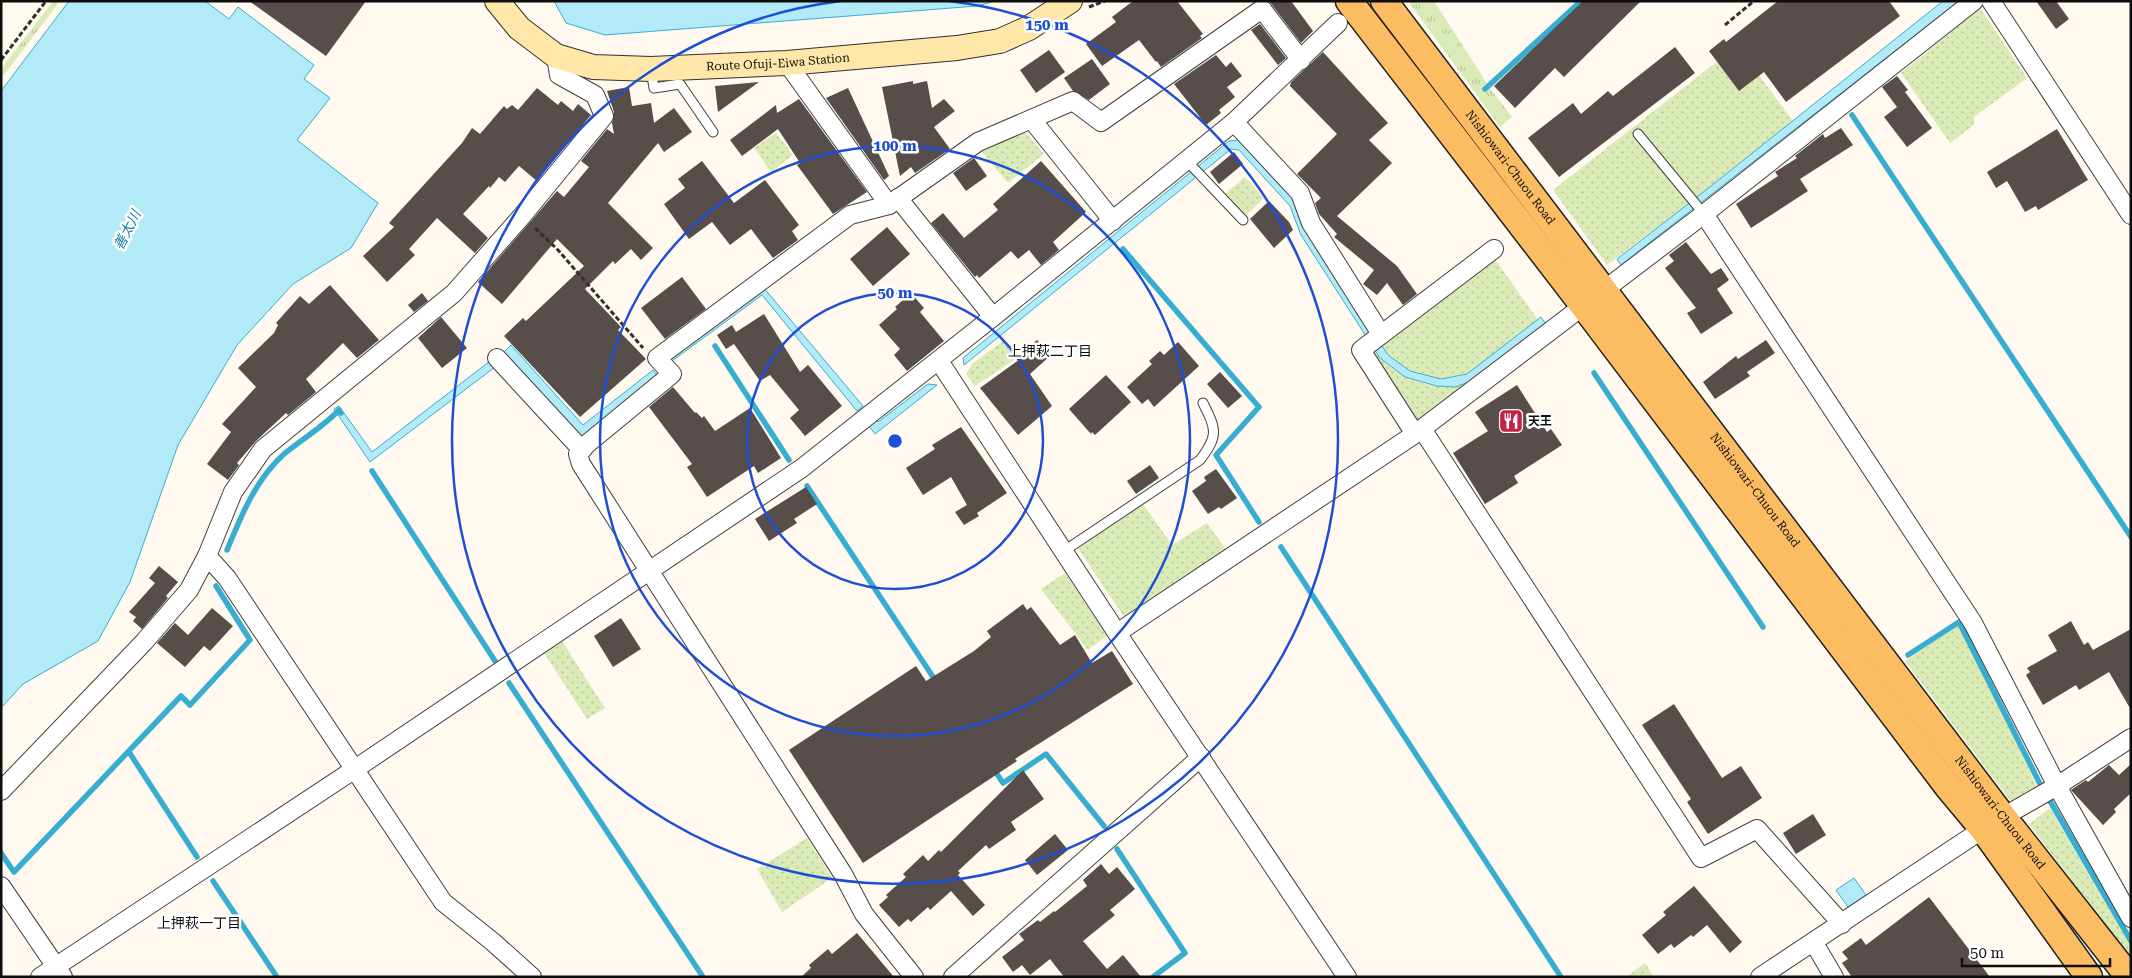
<svg xmlns="http://www.w3.org/2000/svg" width="2132" height="978" viewBox="0 0 2132 978" font-family="'Roboto Serif','Noto Sans JP',serif">
	<defs>
		<pattern id="grass-tufts" width="24" height="20" patternUnits="userSpaceOnUse" patternTransform="scale(1.25)"><rect width="24" height="20" fill="#dbebb7"/><path d="M3 7l-1-3M5 7V3M7 7l1-3M15 17l-1-3M17 17v-4M19 17l1-3" fill="none" stroke="#bbc89c"/></pattern>
		<pattern id="garden-dots" width="8" height="8" patternUnits="userSpaceOnUse" patternTransform="scale(1.25)"><rect width="8" height="8" fill="#dbebb7"/><path d="M2 2h.1M6 6h.1" fill="none" stroke="#bbc89c" stroke-width="1.8" stroke-linecap="round"/></pattern>
	</defs>
	<rect width="100%" height="100%" fill="#fff9ef"/>
	<g fill="url(#grass-tufts)">
		<path d="M53 1H60L1 79V69Z"/>
		<path d="M1408 1H1434L1490 88 1512 117 1500 127Z"/>
	</g>
	<g fill="url(#garden-dots)">
		<path d="M1980 8 2027 78 1974 117V125L1950 143 1901 73Z"/>
		<path d="M1737 46 1793 121 1701 194 1607 265 1553 190Z"/>
		<path d="M1021 127 1044 154 1008 183 978 147Z"/>
		<path d="M776 133 793 155 771 172 754 148Z"/>
		<path d="M1245 177 1264 198 1245 216 1225 194Z"/>
		<path d="M1494 258 1538 320 1467 374C1435 385 1400 373 1381 345Z"/>
		<path d="M1003 341 1017 358 975 386 966 374 973 363Z"/>
		<path d="M1374 350C1394 378 1437 394 1469 382L1421 422 1413 421 1370 354Z"/>
		<path d="M1143 504 1172 545 1207 523 1227 551 1124 617 1078 548Z"/>
		<path d="M1065 573 1107 636 1088 650 1041 589Z"/>
		<path d="M1961 623 2039 791 2012 803 1905 661Z"/>
		<path d="M562 641 605 708 587 719 544 653Z"/>
		<path d="M2050 808 2131 946V960L2029 824Z"/>
		<path d="M807 838 832 878 782 912 757 869Z"/>
		<path d="M1645 963 1654 977H1626Z"/>
	</g>
	<g fill="#b2eaf8" stroke="#37aed1">
		<path d="M69 1H205L229 19 238 7 314 65 304 79 330 98 297 140 378 203 351 248 293 284 237 345 178 445 130 582 98 641 23 684 1 708V91Z"/>
		<path d="M554 1H995L977 6 605 35 566 23Z"/>
		<path d="M1943 1H1959L1621 265 1617 259 1701 194Z"/>
		<path d="M1240 140 1296 202 1312 239 1388 355 1410 371 1441 379 1467 374 1541 317 1546 324 1469 382 1455 387 1437 386 1405 377 1380 358 1301 235 1290 206 1239 150 1231 149 964 365 963 358 1229 141Z"/>
		<path d="M763 287 863 406 857 411 762 295 672 361 669 357Z"/>
		<path d="M511 345 583 425 653 370 657 375 580 438 504 352Z"/>
		<path d="M490 361 495 367 370 462 334 409 339 406 372 452Z"/>
		<path d="M928 384 937 385 875 434 869 426 876 420 878 422Z"/>
		<path d="M1854 878 1866 895 1848 907 1836 890Z"/>
	</g>
	<g fill="none" stroke-linecap="round" stroke-linejoin="round">
		<g stroke="#37aed1" stroke-width="5.5">
			<path d="M1485 89 1581 1"/>
			<path d="M1852 115 2131 537"/>
			<path d="M1123 249 1259 407 1216 455 1259 522"/>
			<path d="M715 346 789 460"/>
			<path d="M1594 373 1763 627"/>
			<path d="M372 471 495 661"/>
			<path d="M807 486 937 683"/>
			<path d="M1281 547 1561 977"/>
			<path d="M227 550C241 516 256 479 284 454 302 439 323 427 339 410L341 413"/>
			<path d="M1908 655 1959 622 2041 786"/>
			<path d="M509 683 703 977"/>
			<path d="M129 752 197 857"/>
			<path d="M993 768 1003 783 1046 754 1104 826"/>
			<path d="M2050 801 2131 941"/>
			<path d="M1117 849 1185 953 1153 977"/>
			<path d="M1 853 14 872 181 696 190 705 250 640 216 586"/>
			<path d="M213 881 277 977"/>
		</g>
	</g>
	<g fill="#574d4a">
		<path d="M249 1H366L326 56Z"/>
		<path d="M1133 1H1177L1203 34 1200 36 1202 38 1161 67 1157 61 1156 62 1139 40 1102 66 1086 44 1116 22 1112 17Z"/>
		<path d="M1269 1H1291L1313 31 1301 43Z"/>
		<path d="M1583 1H1641L1564 77 1555 68 1515 108 1494 86Z"/>
		<path d="M1778 1H1889L1900 16 1786 102 1764 72 1739 91 1709 51 1724 39 1726 42Z"/>
		<path d="M2036 1H2056L2069 19 2056 29Z"/>
		<path d="M1260 24 1286 58 1278 65 1251 30Z"/>
		<path d="M1675 47 1695 73 1559 177 1528 138 1573 103 1581 114 1608 91 1613 96Z"/>
		<path d="M1049 50 1065 72 1036 93 1020 70Z"/>
		<path d="M1323 52 1388 123 1369 140 1392 163 1337 216 1397 266 1417 294 1403 305 1387 283 1377 295 1363 284 1374 270 1334 237 1337 234 1319 214 1315 203 1321 198 1297 174 1337 134 1290 86 1291 82Z"/>
		<path d="M1216 55 1226 67 1231 62 1242 76 1227 87 1235 97 1219 110 1221 113 1206 125 1174 84Z"/>
		<path d="M1092 59 1110 84 1089 100 1073 91 1064 78Z"/>
		<path d="M1897 76 1908 90 1905 92 1932 128 1907 147 1884 117 1897 107 1882 87Z"/>
		<path d="M913 81V84L927 81 932 108 944 99 955 111 934 127 950 149 915 173 911 167 900 176 882 87Z"/>
		<path d="M759 82 718 112 715 86Z"/>
		<path d="M629 87 632 106 651 103 654 123 674 108 692 132 664 152 658 143 608 203 653 248 641 260 631 249 615 264 613 261 585 289 621 327 618 330 646 359 580 417 504 336 523 318 526 321 584 266 557 239 502 304 478 282 557 191 564 197 589 167 581 161 607 129 614 134 612 123 614 112 607 91Z"/>
		<path d="M537 88 558 105 561 101 573 111 578 104 591 115 537 181 519 166 505 182 499 177 490 188 489 186 463 214 488 238 475 253 437 218 409 249 415 255 387 282 363 256 394 227 389 223 462 143 472 128 480 134 504 106 507 109 512 105 518 110Z"/>
		<path d="M848 88 889 176 884 180 826 98Z"/>
		<path d="M799 99 867 192 833 214 797 165 800 163 778 129 742 156 730 140 776 105 777 113Z"/>
		<path d="M1841 128 1853 145 1800 179 1808 191 1751 228 1736 204 1778 176 1775 172 1797 158 1795 156 1823 134 1825 138Z"/>
		<path d="M2057 129 2088 180 2038 210 2036 206 2025 212 2007 181 1996 188 1987 172Z"/>
		<path d="M1234 152 1243 164 1219 184 1210 172Z"/>
		<path d="M974 158 987 176 966 191 953 173Z"/>
		<path d="M702 161 734 203 765 180 799 225 792 231 798 240 773 258 751 229 730 245 712 222 689 239 664 204 685 188 678 179Z"/>
		<path d="M1041 161 1086 212 1053 242 1059 250 1041 265 1029 250 1018 259 1011 251 979 278 977 275 975 277 931 223 943 213 964 238 998 210 993 204Z"/>
		<path d="M1269 201 1289 222 1293 230 1274 248 1250 219Z"/>
		<path d="M887 227 910 254 873 286 850 259Z"/>
		<path d="M1686 242 1711 274 1721 268 1729 280 1717 289 1733 313 1701 334 1687 313 1696 308 1665 268 1674 261 1669 255Z"/>
		<path d="M682 277 706 309 665 339 641 308Z"/>
		<path d="M330 285 379 340 357 358 343 343 306 379 316 392 288 415 286 413 256 441 237 463 239 465 228 480 207 464 231 432 222 424 256 387 238 368 274 333 278 325 276 323 300 296 309 304Z"/>
		<path d="M422 293 428 301 414 312 408 305Z"/>
		<path d="M911 293 924 308 920 312 944 341 907 371 894 355 900 349 879 325 897 309 895 307Z"/>
		<path d="M764 314 800 372 808 365 842 406 805 436 790 418 799 410 770 375 760 381 734 344 726 349 717 335 732 325 736 332Z"/>
		<path d="M441 317 467 348 442 368 418 338Z"/>
		<path d="M1037 340 1051 355 1030 374 1052 406 1018 435 980 388 1027 354 1024 351Z"/>
		<path d="M1766 340 1775 353 1747 372 1750 376 1715 399 1703 382 1736 356 1738 359Z"/>
		<path d="M1178 342 1199 366 1154 407 1148 399 1142 404 1127 387 1152 364 1149 361 1160 351 1164 355Z"/>
		<path d="M1220 372 1242 396 1228 408 1207 384Z"/>
		<path d="M1106 375 1131 402 1095 435 1092 432 1091 434 1069 409Z"/>
		<path d="M1517 385 1547 432 1551 429 1562 445 1514 476 1518 483 1485 504 1453 453 1488 431 1475 412Z"/>
		<path d="M673 387 695 413 696 412 702 418 704 416 715 431 750 408 781 458 758 473 754 466 707 497 687 467 692 464 649 407Z"/>
		<path d="M961 427 1007 493 977 513 979 516 964 525 955 512 967 505 951 477 923 495 906 468 935 449 932 445Z"/>
		<path d="M1150 465 1159 478 1136 494 1127 481Z"/>
		<path d="M1216 469 1237 498 1221 509 1219 507 1208 514 1192 491 1206 481 1204 477Z"/>
		<path d="M806 487 817 504 794 519 797 523 769 541 755 519Z"/>
		<path d="M159 566 178 582 166 596 168 598 142 629 133 621 136 617 129 612 155 583 149 578Z"/>
		<path d="M1023 604 1027 610 1031 607 1060 645 1075 635 1092 663 1112 651 1133 684 1015 759 1017 761 863 863 789 750 916 666 926 681 974 651 991 637 987 631Z"/>
		<path d="M212 608 233 626 210 651 204 646 185 667 157 643 175 623 188 635Z"/>
		<path d="M621 618 641 649 613 667 594 636Z"/>
		<path d="M2071 621 2084 645 2088 642 2093 650 2131 629V710L2109 672 2079 690 2076 685 2043 705 2026 675 2030 672 2027 668 2057 651 2048 635Z"/>
		<path d="M1674 704 1722 778 1741 766 1762 798 1708 834 1687 802 1691 799 1642 725Z"/>
		<path d="M2131 764V793L2114 809 2116 812 2103 825 2071 790 2086 780 2088 782 2109 765 2119 775Z"/>
		<path d="M1023 770 1044 799 1011 822 1016 830 989 849 986 845 958 871 960 873 958 875 985 905 973 916 951 891 930 910 928 907 911 922 908 919 899 927 879 905 888 897 886 895 906 877 903 874 923 855 928 861 939 850 941 852Z"/>
		<path d="M1813 814 1826 835 1796 854 1783 833Z"/>
		<path d="M1055 834 1068 850 1037 875 1025 860Z"/>
		<path d="M1101 864 1109 874 1117 867 1135 889 1110 910 1115 915 1083 941 1107 969 1123 955 1141 977H1064L1050 959 1030 975 1022 965 1013 972 1002 957 1024 940 1019 934 1038 920 1040 922 1054 911 1055 912 1087 886 1083 880Z"/>
		<path d="M1694 886 1742 942 1730 953 1707 925 1693 937 1691 935 1674 948 1671 944 1658 954 1642 935 1666 915 1663 912Z"/>
		<path d="M1929 897 1990 977H1852L1842 963 1848 959 1842 952 1861 938 1866 945Z"/>
		<path d="M857 933 894 977H801L811 968 809 965 828 949 832 954Z"/>
	</g>
	<g fill="none" stroke-linecap="round" stroke-linejoin="round">
		<defs>
			<g id="service">
				<path d="M651 70 654 88 680 84 713 132"/>
				<path d="M1638 134 1704 214"/>
				<path d="M1187 161 1243 220"/>
				<path d="M1064 551 1200 460C1219 435 1216 429 1203 403"/>
			</g>
			<g id="minor">
				<path d="M1991 1 2131 215"/>
				<path d="M787 63 889 205"/>
				<path d="M1032 120 1113 221"/>
				<path d="M1234 122 1300 193 1311 223 1381 334"/>
				<path d="M898 198 993 317"/>
				<path d="M1704 214 1973 623 2057 786 2131 918"/>
				<path d="M497 358 582 450"/>
				<path d="M939 361 1117 633 1347 977"/>
				<path d="M1422 429 1701 858 1757 829 1842 924"/>
				<path d="M1415 434 1361 350 1494 249"/>
				<path d="M1117 633 1415 434 1704 214 1974 1"/>
				<path d="M1 791 144 642 189 590 207 556"/>
				<path d="M2003 817 2057 786 2131 738"/>
				<path d="M1 886 63 977"/>
				<path d="M1814 943 1834 977"/>
				<path d="M40 977 355 769 802 468 993 317 1234 122 1338 23"/>
				<path d="M532 977 493 942 443 902 227 578 207 556 233 492 263 449 454 293 522 216 604 116 595 95 559 75 556 56"/>
				<path d="M914 977 864 914 843 874 581 464 578 454 587 444 672 374 657 358 850 215 889 205 978 142 1073 101 1101 122 1262 9 1301 60"/>
				<path d="M953 977 1201 757"/>
				<path d="M1760 977 1983 829"/>
			</g>
			<g id="secondary">
				<path id="s1" d="M497 1 519 28 556 56 593 67 651 69 787 63 957 48 1000 41 1029 28 1070 1"/>
			</g>
			<g id="primary">
				<path d="M1349 1 1583 305 1948 787 1983 829 2089 977"/>
				<path id="s2" d="M1384 1 2003 817 2129 977"/>
			</g>
		</defs>
		<use href="#service" stroke="#414141" stroke-width="11"/>
		<use href="#minor" stroke="#414141" stroke-width="20"/>
		<use href="#secondary" stroke="#303030" stroke-width="26"/>
		<use href="#primary" stroke="#1f1f1f" stroke-width="29"/>
		<g stroke="#303030" stroke-width="3" stroke-dasharray="5 2.5" stroke-linecap="butt">
			<path d="M1089 7 1105 1"/>
			<path d="M1725 25 1754 1"/>
			<path d="M1 60 46 1"/>
			<path d="M535 228 558 250 643 348"/>
		</g>
		<use href="#service" stroke="#fff" stroke-width="9"/>
		<use href="#minor" stroke="#fff" stroke-width="18"/>
		<use href="#secondary" stroke="#ffe7aa" stroke-width="24"/>
		<use href="#primary" stroke="#fcbc62" stroke-width="26"/>
	</g>
	<g fill="none" stroke="#1d4ed8" stroke-width="2.5">
		<circle cx="895" cy="441" r="148"/>
		<circle cx="895" cy="441" r="295"/>
		<path d="M949 1A443 443 0 1 1 841 1"/>
	</g>
	<defs>
		<symbol id="restaurant-square" viewBox="-11 -11 22 22"><rect x="-9" y="-9" width="18" height="18" rx="4" fill="#c22245" stroke="#fff"/><path d="M-5-6h1v4h1v-4h1v4h1v-4h1v5L-1.5 .5V6h-2V.5L-5-1ZM5-6V6H3V1.5H1.5Q1.5-4 5-6Z" fill="#fff"/></symbol>
	</defs>
	<g fill-rule="evenodd">
		<use href="#restaurant-square" x="1497" y="407" width="28" height="28"/>
	</g>
	<g text-anchor="middle" dominant-baseline="central" stroke-width="5" stroke-linejoin="round" paint-order="stroke">
		<g font-size="12" fill="#0e0e0e" stroke="#fff">
			<text stroke="none"><textPath href="#s1" startOffset="305">Route Ofuji-Eiwa Station</textPath></text>
			<text stroke="none"><textPath href="#s2" startOffset="209">Nishiowari-Chuou Road</textPath></text>
			<text stroke="none"><textPath href="#s2" startOffset="614">Nishiowari-Chuou Road</textPath></text>
			<text stroke="none"><textPath href="#s2" startOffset="1019">Nishiowari-Chuou Road</textPath></text>
		</g>
		<g font-size="12" font-weight="bold" fill="#0e0e0e" stroke="#fff" text-anchor="start">
			<text x="1528" y="421">天王</text>
		</g>
		<g font-size="14" font-style="italic" fill="#147ea3" stroke="#fff">
			<text transform="translate(127 230) rotate(-63)">善太川</text>
		</g>
		<g font-size="14" fill="#0e0e0e" stroke="#fff">
			<text x="1050" y="351">上押萩二丁目</text>
			<text x="199" y="923">上押萩一丁目</text>
		</g>
	</g>
	<circle cx="895" cy="441" r="8" fill="#1d4ed8" stroke="#fff" stroke-width="2.5"/>
	<g font-size="15" text-anchor="middle" font-weight="bold" fill="#1d4ed8" stroke="#fff" stroke-width="5" stroke-linejoin="round" paint-order="stroke">
		<text x="1047" y="30">150 m</text>
		<text x="895" y="151">100 m</text>
		<text x="895" y="298">50 m</text>
	</g>
	<rect width="2132" height="978" fill="none" stroke="#0e0e0e" stroke-width="5"/>
	<path d="M1962 958v8h148v-8" fill="none" stroke="#0e0e0e" stroke-width="2.5"/>
	<text x="1970" y="958" font-size="15" fill="#0e0e0e" stroke="#ffffff" stroke-width="4" paint-order="stroke">50 m</text>
</svg>
